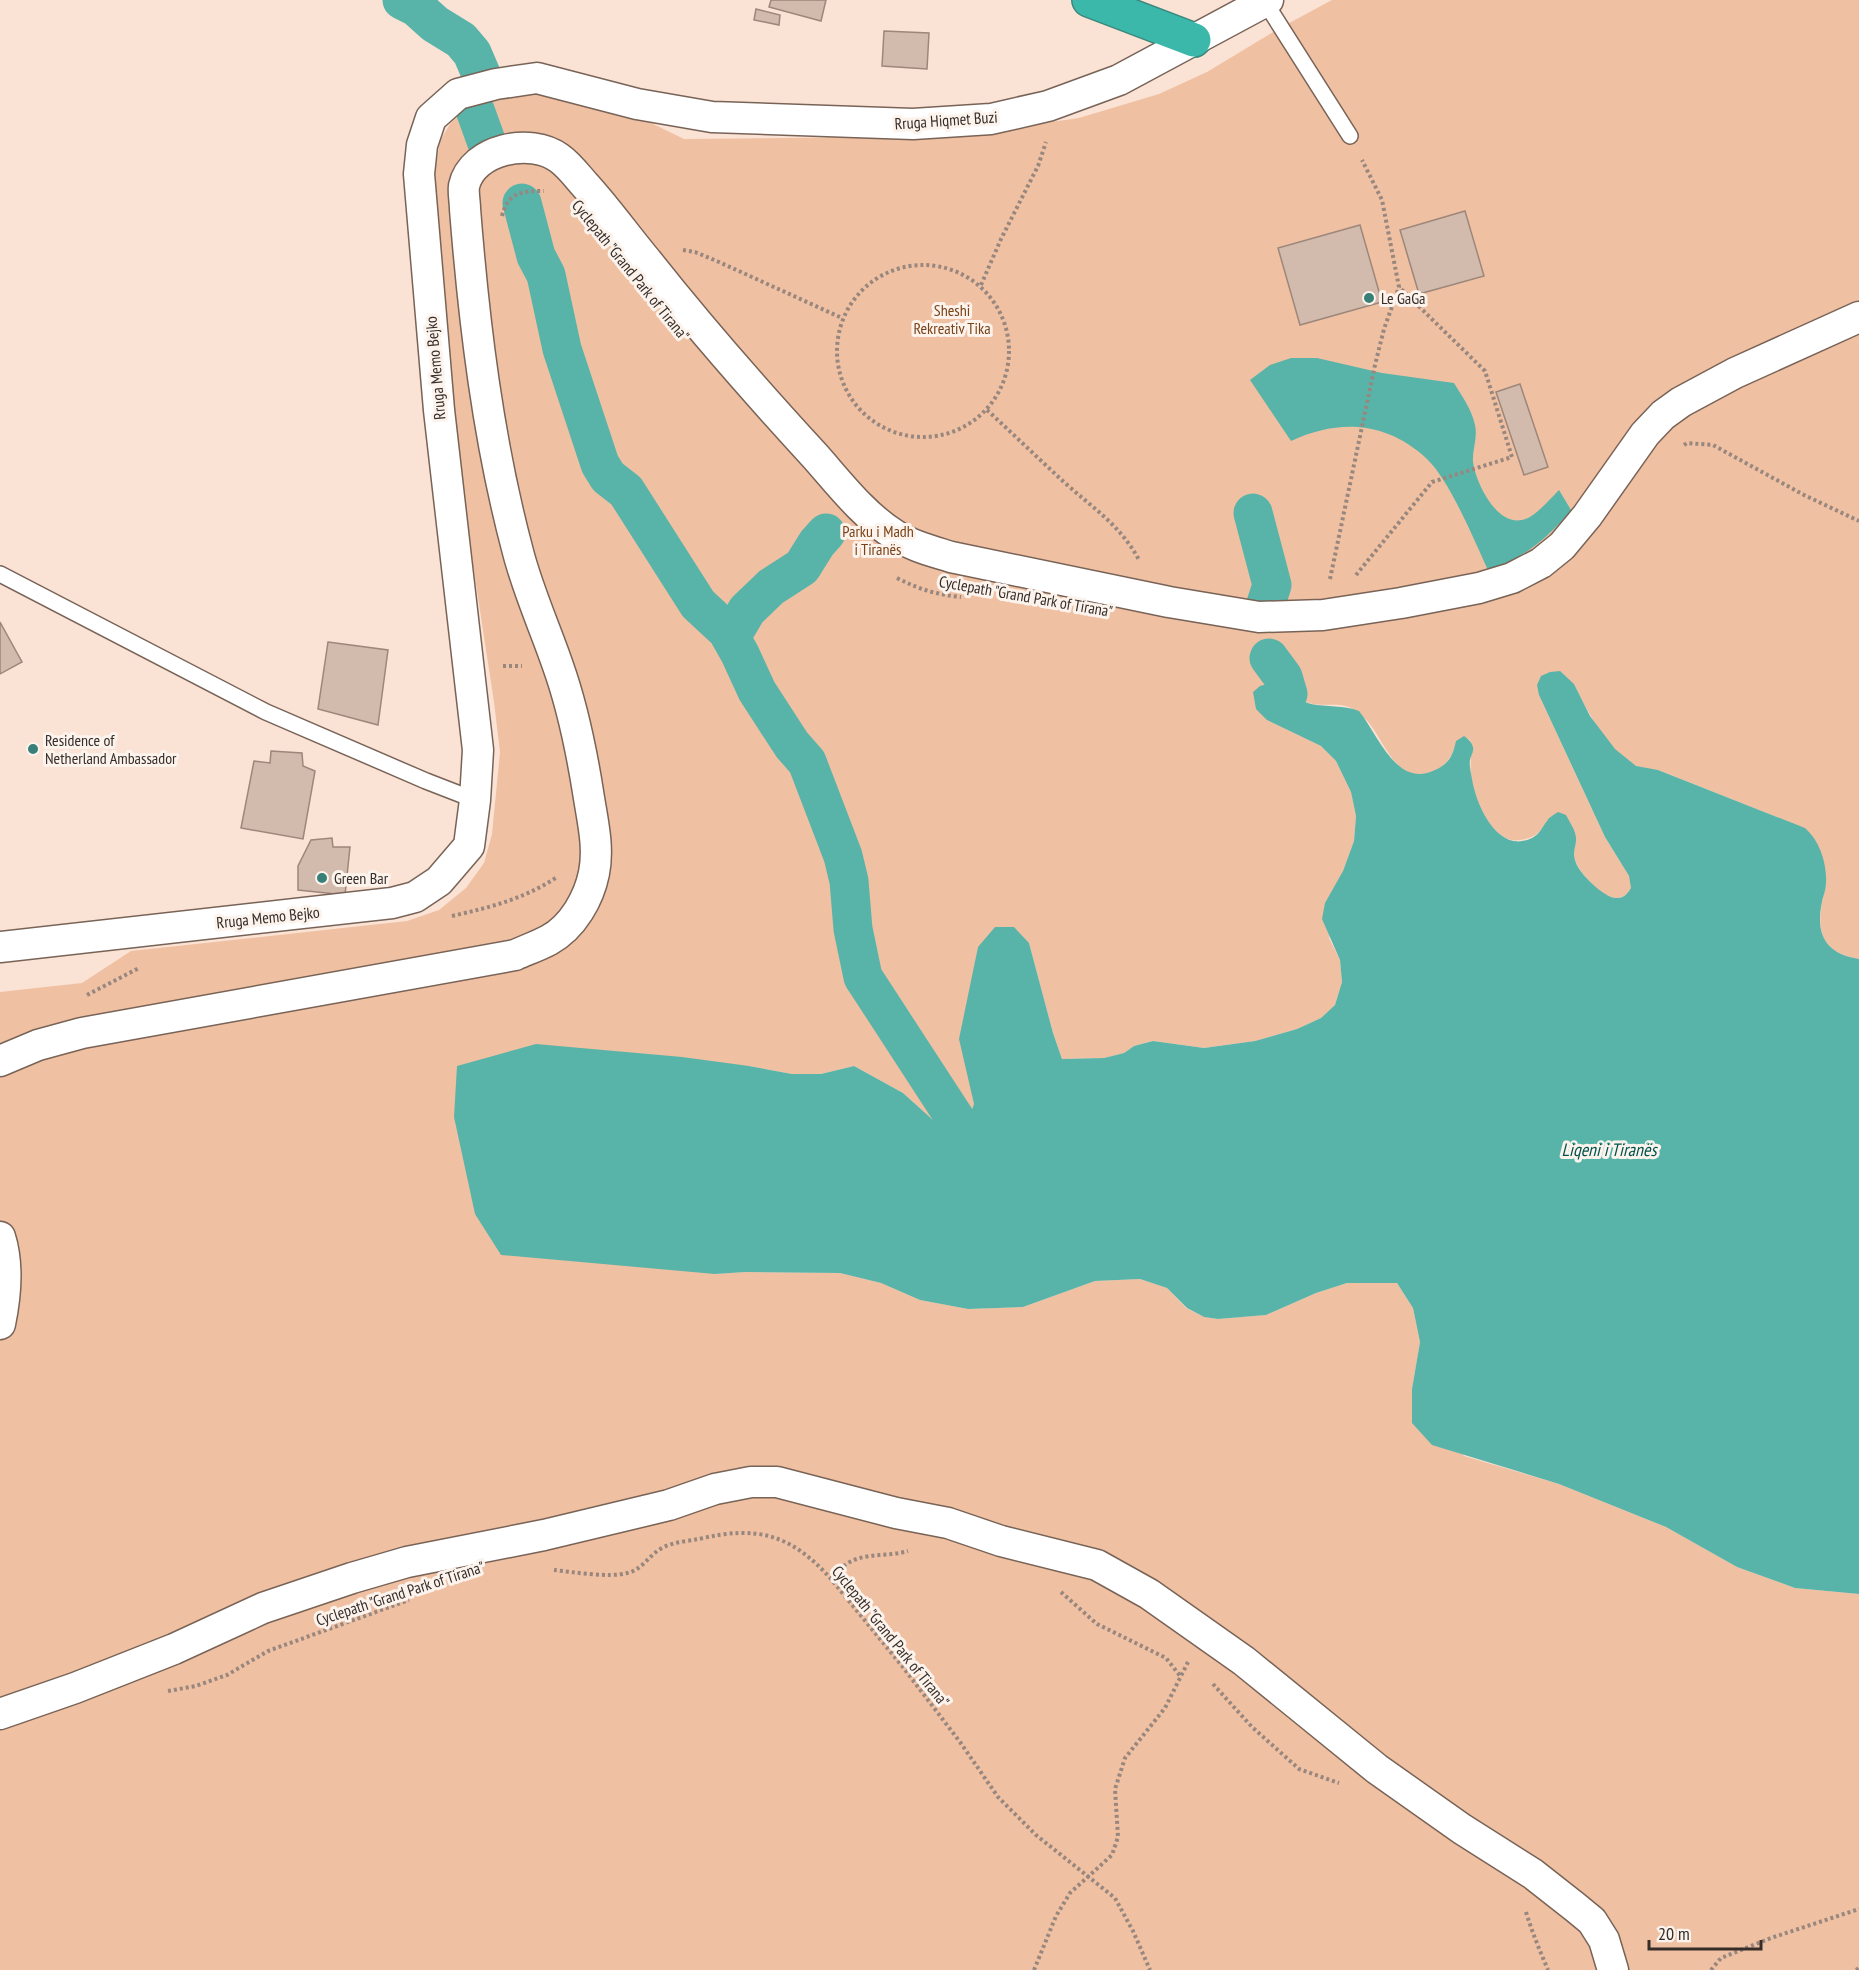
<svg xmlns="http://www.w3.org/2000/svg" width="1859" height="1970" viewBox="0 0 1859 1970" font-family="'PT Sans Narrow',sans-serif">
	<rect width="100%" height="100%" fill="#fae2d4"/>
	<path fill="#f0c0a2" d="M1332 0H1859V959C1813 952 1817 921 1826 884L1787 821 1658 770C1651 769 1641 769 1635 766 1609 753 1586 709 1574 684L1539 695 1605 837 1629 876 1632 888C1628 893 1623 898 1616 898 1601 898 1571 866 1573 850 1573 847 1575 844 1576 841L1548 819C1541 832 1535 838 1520 840 1493 845 1474 799 1471 777 1470 764 1472 753 1470 740L1464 737 1457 741C1452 756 1447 766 1432 772 1397 785 1386 744 1369 723 1365 718 1356 712 1351 708 1340 702 1322 707 1309 703 1295 699 1281 690 1267 684V720L1321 746 1336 761 1351 792 1356 816 1354 841 1343 871 1329 938 1340 960 1342 982 1335 1005 1321 1018 1297 1029 1255 1041 1204 1048 1153 1041 1134 1046 1124 1053 1104 1058 1062 1059 1053 1033 1029 943 978 947 974 971 968 1073 974 1104 968 1120 950 1127 933 1120 903 1093 854 1066 821 1074H792L749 1066 715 1274 746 1272 840 1273 881 1283 920 1300 968 1309 1023 1307 1095 1281 1140 1279 1167 1288 1186 1308 1204 1317 1218 1319 1266 1315 1316 1293 1347 1283H1397L1413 1308 1420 1342 1412 1389 1464 1456 1559 1484 1666 1527 1737 1567 1795 1588 1859 1594V1970H0V992L82 983 131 951 407 921 439 910 466 888 484 863 492 834 500 752 494 702 464 506 444 308 434 177 440 141 450 124 464 110 491 100 533 94 573 102 647 121 684 139 982 136 1044 123 1079 118 1159 94 1207 72 1280 28Z"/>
	<g fill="#58b4a9">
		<path d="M1291 358H1317L1382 373 1454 383C1462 396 1472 410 1475 425 1478 438 1472 450 1473 462 1476 484 1499 532 1528 518 1537 514 1551 498 1559 490L1571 510C1546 540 1525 557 1488 570 1474 540 1450 481 1427 459 1386 421 1339 419 1291 441L1250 380 1270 365Z"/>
		<path d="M1560 671 1574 684 1590 716 1615 749 1636 766 1658 770 1805 828C1820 841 1827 864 1826 883 1826 890 1823 896 1822 902 1815 935 1826 954 1859 959V1594L1795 1588 1737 1567 1666 1527 1559 1484 1432 1445 1412 1423V1389L1420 1342 1413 1308 1397 1283H1347L1316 1293 1266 1315 1218 1319 1204 1317 1187 1308 1167 1288 1140 1279 1095 1281 1023 1307 968 1309 920 1300 881 1283 840 1273 746 1272 715 1274 501 1255 475 1214 454 1117 457 1066 536 1044 682 1057 749 1066 792 1074H821L854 1066 903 1093 933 1120 950 1127 968 1120 974 1104 959 1039 978 947 995 927H1014L1029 943 1053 1033 1062 1059 1104 1058 1124 1053 1134 1046 1153 1041 1204 1048 1255 1041 1297 1029 1321 1018 1335 1005 1342 982 1340 960 1322 919 1325 903 1343 871 1354 841 1356 816 1351 792 1336 761 1321 746 1267 720 1256 709 1253 692 1260 686 1267 684C1282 690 1296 700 1311 704 1327 707 1343 705 1359 711 1378 734 1396 789 1435 770 1449 764 1453 755 1456 741L1464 736C1468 739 1471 741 1473 747 1474 752 1471 755 1470 760 1469 765 1471 773 1472 779 1476 805 1498 855 1532 838 1540 834 1542 827 1547 821 1549 817 1554 815 1558 812L1566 815C1570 823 1577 832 1576 841 1575 850 1572 853 1576 863 1580 874 1605 899 1617 898 1624 898 1628 893 1631 888L1629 876 1605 837 1539 695 1537 685 1541 676 1550 672Z"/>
	</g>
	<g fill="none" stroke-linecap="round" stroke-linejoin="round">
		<g stroke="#58b4a9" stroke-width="39">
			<path d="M402 0 416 7 435 24 461 40 472 53 481 74"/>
			<path d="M475 110 488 146"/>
			<path d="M522 203 536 256 546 275 562 349 600 464 608 477 626 491 698 604 727 631 740 654 757 691 792 745 807 762 843 856 849 881 853 929 863 977 958 1123"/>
			<path d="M1253 513 1272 585 1265 607"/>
			<path d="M731 637 747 610 771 587 802 567 817 543 826 533"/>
			<path d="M1269 658 1283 677 1288 694"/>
		</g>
	</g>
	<g fill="#d2bbad" stroke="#9d877a" stroke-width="1.5">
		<path d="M771 0H826L821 21 769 7Z"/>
		<path d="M756 9 780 15 779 25 754 20Z"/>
		<path d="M884 31 929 33 927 69 882 66Z"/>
		<path d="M1465 211 1484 276 1419 294 1400 230Z"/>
		<path d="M1360 225 1382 302 1300 325 1278 248Z"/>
		<path d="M1520 384 1548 467 1524 475 1496 392Z"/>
		<path d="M0 622 22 662 0 674Z"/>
		<path d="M328 642 388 650 378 725 318 709Z"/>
		<path d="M271 751 302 753 303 766 315 771 303 839 241 828 254 761 270 763Z"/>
		<path d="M332 838 333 847H350L345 895 298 890V866L311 840Z"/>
	</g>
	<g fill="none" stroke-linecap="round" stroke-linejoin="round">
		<defs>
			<g id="lane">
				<path d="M1265 2 1350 136"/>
				<path d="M0 574 266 712 426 781 475 800"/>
			</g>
			<g id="street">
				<path d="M0 947 392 903 415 897 439 881 469 846 475 800 478 750 439 410 419 174 422 145 431 118 458 94 496 84 537 78 637 104 712 117 913 124 991 119 1048 106 1119 80 1268 0"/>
				<path d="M0 1061 38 1045 82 1033 515 955C526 950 538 946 549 940 573 927 589 898 594 873 599 848 593 823 589 798 582 753 573 708 558 666 545 628 528 591 518 552 488 440 474 323 465 209 465 202 463 193 464 186 472 149 531 137 559 158 569 165 577 176 585 185 607 209 626 236 647 261 700 328 757 393 815 456 839 483 864 516 895 535 912 546 932 551 951 557L1169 602 1259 617 1323 615 1401 603 1479 588 1512 578 1541 563 1562 546 1587 516 1645 434 1663 415 1681 402 1735 373 1859 317"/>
				<path d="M0 1237C9 1265 6 1295 0 1324"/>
				<path d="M0 1714 75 1688 174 1649 263 1608 352 1578 407 1562 544 1535 669 1505 715 1489 751 1482H777L896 1513 948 1523 1001 1541 1097 1565 1149 1594 1244 1661 1377 1769 1462 1829 1533 1874 1575 1907 1592 1921 1604 1940 1613 1970"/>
			</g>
			<path id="highway" d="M1089 0 1194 40"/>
		</defs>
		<use href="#lane" stroke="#786357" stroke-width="18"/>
		<use href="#street" stroke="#786357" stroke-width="33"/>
		<use href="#highway" stroke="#3a877d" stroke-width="36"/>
		<g stroke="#98877e" stroke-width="4" stroke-dasharray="3 3" stroke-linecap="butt">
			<path d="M502 216C508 192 522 191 544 191"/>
			<path d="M683 250 695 252 719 262 842 318"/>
			<circle cx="923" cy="351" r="86"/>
			<path d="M981 285 1001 239 1038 166 1046 142"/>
			<path d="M987 410C1013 434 1039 459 1065 483 1093 508 1121 526 1139 560"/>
			<path d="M1684 445 1687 443 1713 445 1804 495 1859 521"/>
			<path d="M1356 575 1432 482 1512 457 1485 371 1399 287"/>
			<path d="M897 578C918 589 938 595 961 597"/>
			<path d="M1330 579 1375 365 1384 329 1399 287 1382 200 1362 160"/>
			<path d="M503 666H522"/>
			<path d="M452 916C491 907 524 899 557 877"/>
			<path d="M87 995 139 968"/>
			<path d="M554 1570C573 1572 609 1578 627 1573 643 1570 649 1554 664 1547 674 1542 688 1541 699 1539 757 1525 791 1534 831 1579L902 1666 960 1742 998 1797 1036 1835 1115 1898 1133 1931 1150 1970"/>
			<path d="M831 1579C836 1575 840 1569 845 1565 862 1552 889 1557 908 1551"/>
			<path d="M1061 1592 1097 1624 1166 1658 1181 1677"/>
			<path d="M1213 1684 1252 1727 1299 1769 1339 1783"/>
			<path d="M168 1691 196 1686 227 1675 268 1651 409 1600"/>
			<path d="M1526 1912C1532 1932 1540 1951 1548 1970"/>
			<path d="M1034 1970 1056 1916 1070 1893 1112 1855 1118 1837 1115 1789 1125 1758 1165 1708 1188 1662"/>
			<path d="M1711 1970 1721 1958 1771 1938 1859 1909"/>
			<path d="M1856 1970 1859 1968"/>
		</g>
		<use href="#lane" stroke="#fff" stroke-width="15"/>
		<use href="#street" stroke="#fff" stroke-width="30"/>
		<use href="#highway" stroke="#3cb8ab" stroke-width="33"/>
	</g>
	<g fill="#387f77" stroke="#fcf3ed" stroke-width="2">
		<circle cx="1369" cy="298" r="6"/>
		<circle cx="33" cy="749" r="6"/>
		<circle cx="322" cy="878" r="6"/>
	</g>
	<g text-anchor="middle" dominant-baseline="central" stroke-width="6" stroke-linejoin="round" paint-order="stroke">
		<g font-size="16" fill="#362d28" stroke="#fcf3ed">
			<text transform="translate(946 120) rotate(-4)">Rruga Hiqmet Buzi</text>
			<text transform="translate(631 270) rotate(51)">Cyclepath "Grand Park of Tirana"</text>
			<text transform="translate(435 368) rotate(-95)">Rruga Memo Bejko</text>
			<text transform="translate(1026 596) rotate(10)">Cyclepath "Grand Park of Tirana"</text>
			<text transform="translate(268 917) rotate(-6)">Rruga Memo Bejko</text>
			<text transform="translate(400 1593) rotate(-18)">Cyclepath "Grand Park of Tirana"</text>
			<text transform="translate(891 1636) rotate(51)">Cyclepath "Grand Park of Tirana"</text>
		</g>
		<g font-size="16" fill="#362d28" stroke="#fcf3ed" text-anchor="start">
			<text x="1381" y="298">Le GaGa</text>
			<text x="45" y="740">Residence of<tspan x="45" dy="18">Netherland Ambassador</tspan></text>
			<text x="334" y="878">Green Bar</text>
		</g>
		<g font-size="16" fill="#7a4217" stroke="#fcf3ed">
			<text x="952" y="310">Sheshi<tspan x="952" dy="18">Rekreativ Tika</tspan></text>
			<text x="878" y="531">Parku i Madh<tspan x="878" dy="18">i Tiranës</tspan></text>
		</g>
		<g font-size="18" font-style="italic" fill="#00544d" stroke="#fcf3ed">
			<text x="1609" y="1149">Liqeni i Tiranës</text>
		</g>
	</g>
	<path d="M1649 1940v9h112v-9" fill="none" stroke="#362d28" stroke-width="3"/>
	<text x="1658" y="1940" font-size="18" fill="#362d28" stroke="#fcf3ed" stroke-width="4.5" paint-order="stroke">20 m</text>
</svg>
